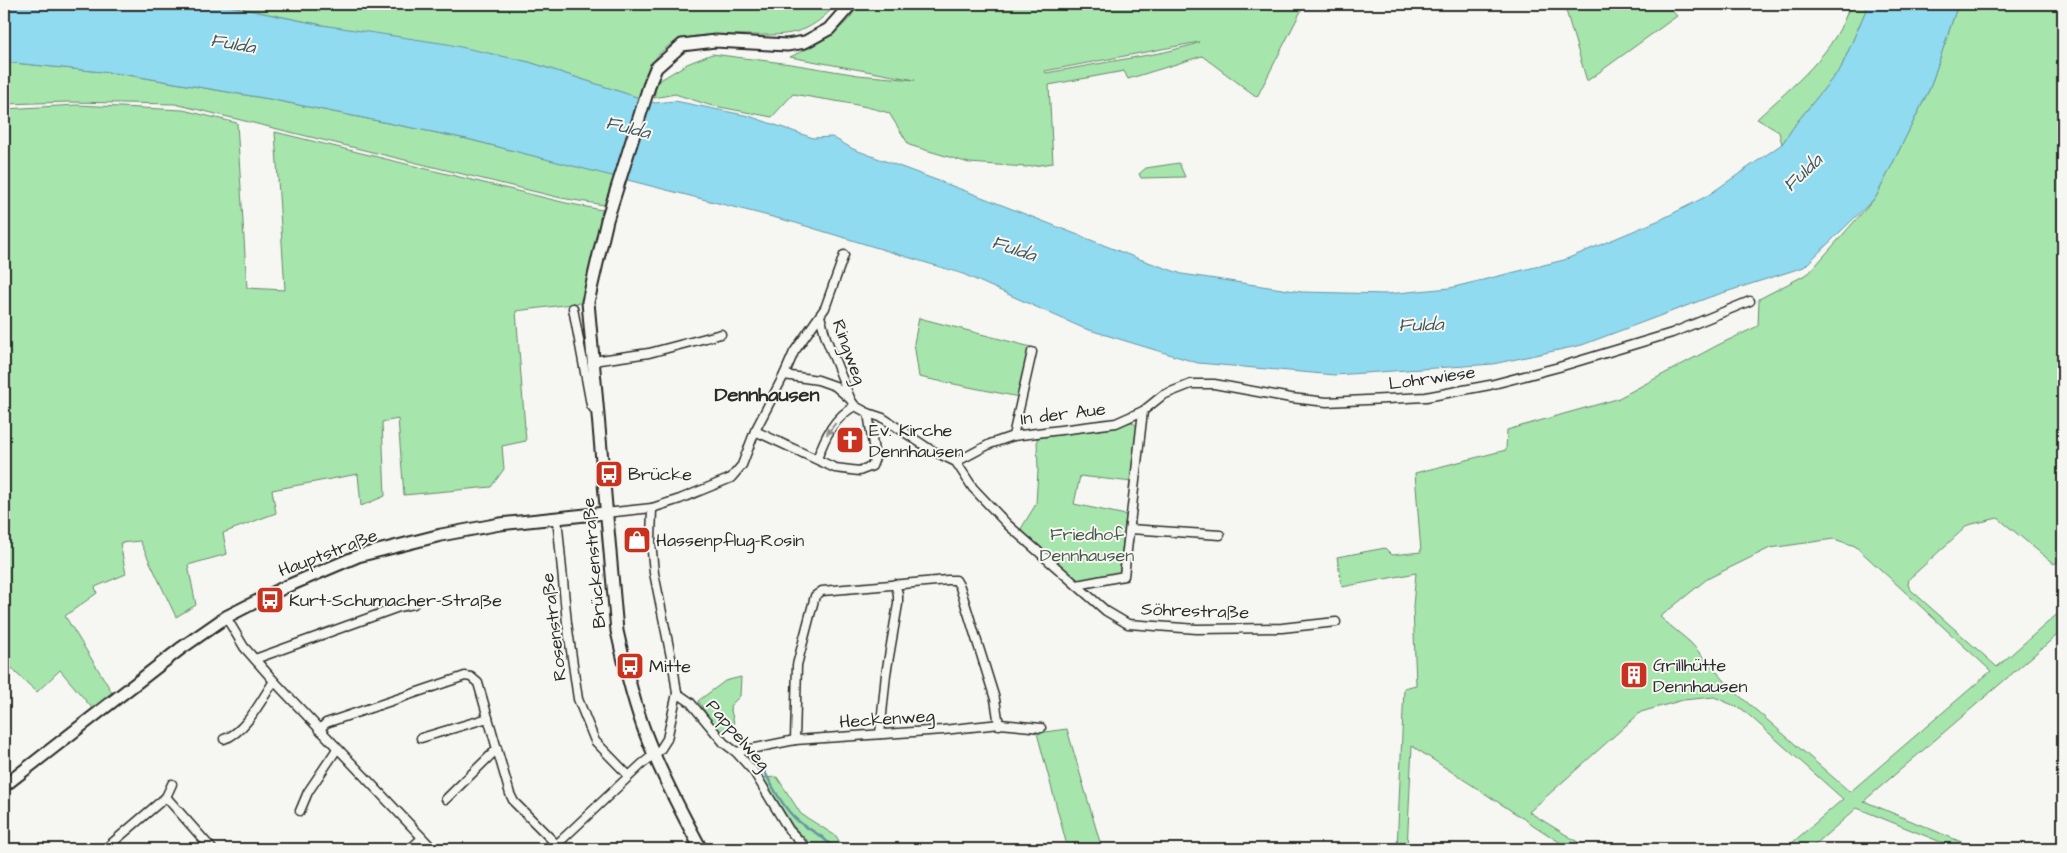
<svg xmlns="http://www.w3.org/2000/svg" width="2067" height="853" viewBox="0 0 2067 853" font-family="'Architects Daughter',sans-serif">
	<rect width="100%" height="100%" fill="#f6f6f2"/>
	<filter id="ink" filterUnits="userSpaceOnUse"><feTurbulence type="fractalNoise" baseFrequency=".02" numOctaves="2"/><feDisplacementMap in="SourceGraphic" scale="10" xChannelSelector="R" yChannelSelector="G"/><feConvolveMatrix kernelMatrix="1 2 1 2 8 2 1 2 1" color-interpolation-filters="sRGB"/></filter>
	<g filter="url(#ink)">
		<g fill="#a6e5ac" stroke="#68886c" fill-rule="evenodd">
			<path d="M219 4H837C828 13 819 22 807 28 794 34 779 35 766 35 704 36 656 22 639 98L529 62 322 25Z"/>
			<path d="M858 4H1300L1302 9 1257 97 1202 56 1128 79 1124 71 1049 85 1053 163 1026 167 969 163 909 145 889 113C857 103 825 100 793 94L772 117 709 105 675 94 654 98 657 82 687 64 712 54 791 64 858 75 915 80 790 57C814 45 847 31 858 4ZM1199 42 1192 45 1165 52 1046 73 1045 71Z"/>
			<path d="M1564 4H1666L1677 16 1587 81Z"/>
			<path d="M1850 4H1866V10L1841 68 1797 122 1782 144 1779 132 1757 119C1793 85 1836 53 1850 4Z"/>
			<path d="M1958 4H2063V558L2054 564 1998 518 1968 525 1909 579 1908 585 1911 590 1997 667 2063 609V630L1864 801 1978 849H1958L1857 808 1810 849H1785L1843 799 1742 709 1714 697 1683 700 1641 712 1529 812 1589 849H1570L1412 746 1407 849H1397L1404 688 1416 685 1413 606 1416 573 1342 587 1337 557 1385 548 1392 555 1421 552 1415 473 1506 450 1507 430 1617 399 1718 345 1758 326 1759 299 1809 273 1876 197 1930 88ZM1834 539 1855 546 1991 671 1850 792 1734 691 1690 642 1660 617 1707 579 1770 548Z"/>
			<path d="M4 62 122 74 269 99 467 139 614 176 604 205 561 198 175 104 68 102 4 104Z"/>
			<path d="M77 105 183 110 237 123 247 288 285 290 275 132 566 203 602 210 607 220 588 302 516 311 526 441 502 446 504 469 491 487 404 495 398 419 382 422 385 496 361 506 358 474 272 490 276 513 223 533 227 554 188 565 196 605 176 617 140 541 120 543 126 574 95 587 97 593 65 616 112 692 92 708 60 670 37 692 17 674 4 658V109Z"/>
			<path d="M1179 163 1185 177 1141 178 1139 174 1146 168Z"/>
			<path d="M919 318 1031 347 1019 397 919 377 914 343Z"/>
			<path d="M1132 422 1138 427 1132 482 1080 476 1074 504 1126 515 1119 575 1077 584 1019 532 1036 504 1038 470 1037 438Z"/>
			<path d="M741 677 740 696 730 706 734 723 719 732 698 701 725 681Z"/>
			<path d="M1067 729 1102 849H1069L1066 842 1037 733Z"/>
			<path d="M777 777 801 814 836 836 844 849H816L793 826 763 778Z"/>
		</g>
		<path fill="#90dbf0" stroke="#6895a1" d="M4 4H219L322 25 447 44 529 62 655 103 675 101 749 116 813 138 832 137 853 149 979 196 1134 257 1182 274 1302 292 1387 294 1450 288 1564 260 1662 219 1707 196 1782 144 1797 122 1841 68 1866 10V4H1958L1930 88 1876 197 1804 267 1710 297 1582 345 1493 364 1335 375 1198 363 1083 328 963 274 796 223 467 139 269 99 122 74 4 62Z"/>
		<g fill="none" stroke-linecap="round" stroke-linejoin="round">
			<path stroke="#6895a1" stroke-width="2.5" d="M758 758C766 775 783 808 797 820 809 831 825 835 833 849"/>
			<defs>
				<g id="street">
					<path d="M573 308 591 405 598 414"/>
					<path d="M820 316 826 338 850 398"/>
					<path d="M593 361 649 353 721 334"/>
					<path d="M784 375 818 380 835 386 850 399 855 406 868 413 883 418 931 450 956 462 973 488 1008 525 1106 611 1128 624 1197 629 1282 628 1336 622"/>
					<path d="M755 431 835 468 859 471 872 466 875 458 868 413"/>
					<path d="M1013 436 1116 423 1143 411 1163 395 1191 384H1214L1291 398 1327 402 1426 397 1490 385 1559 367 1672 333 1750 301"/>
					<path d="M817 459C825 437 834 417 855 406"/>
					<path d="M956 462 990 444 1013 436 1032 352"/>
					<path d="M605 513 652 508 680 499 731 478 742 465 755 431 784 375 794 352 825 308 844 255"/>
					<path d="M557 517 567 623 578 699 595 741 629 776"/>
					<path d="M1130 529 1220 535"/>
					<path d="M1077 585 1124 576 1143 411"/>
					<path d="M226 617 244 647 274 681 433 849"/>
					<path d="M255 659 399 607 414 604"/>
					<path d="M677 693 690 702 724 743 736 752 754 772 789 830 807 849"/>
					<path d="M319 730 326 723 465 676 471 677 478 683 510 794 514 802 557 845"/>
					<path d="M880 734 886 674 898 604V594L895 584"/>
					<path d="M421 738 488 718"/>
					<path d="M224 739C245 733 262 699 274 681"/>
					<path d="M795 740 797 665 815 596 822 591 948 580H956L960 587 995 699 999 725"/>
					<path d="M736 752 795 740 943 730 1000 724 1041 728"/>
					<path d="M166 797 172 784"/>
					<path d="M446 799 497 749"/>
					<path d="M300 811 308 792 337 749"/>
					<path d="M105 849 166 797 212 849"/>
					<path d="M410 849 422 838"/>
					<path d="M552 849 642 764 660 750 667 739 677 693 674 672 654 573 651 541 652 508"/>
				</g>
				<g id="secondary">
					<path d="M4 786 180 649 226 617 283 588 358 556 441 535 500 524 605 513"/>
					<path d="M701 849C681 812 661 774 646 735 633 701 625 667 617 631L588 302 607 220 651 80 656 68 682 45 715 41 787 45 805 42 829 29 851 4"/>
				</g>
			</defs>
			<use href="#street" stroke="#2b2b2b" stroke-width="11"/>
			<use href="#secondary" stroke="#2b2b2b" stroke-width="15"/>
			<use href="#street" stroke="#f6f6f2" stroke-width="8"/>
			<use href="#secondary" stroke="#f6f6f2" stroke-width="11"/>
		</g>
		<defs><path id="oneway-solid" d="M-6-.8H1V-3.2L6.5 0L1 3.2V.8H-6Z" transform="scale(1.25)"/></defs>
		<use fill="#90908e" href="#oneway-solid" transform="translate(831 429) rotate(128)"/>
	</g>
	<defs>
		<symbol id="church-square" viewBox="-11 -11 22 22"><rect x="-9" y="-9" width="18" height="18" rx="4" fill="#c8321e" stroke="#f6f6f2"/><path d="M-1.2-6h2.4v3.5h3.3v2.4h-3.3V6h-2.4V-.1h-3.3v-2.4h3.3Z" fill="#fff"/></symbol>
		<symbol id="bus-square" viewBox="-11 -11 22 22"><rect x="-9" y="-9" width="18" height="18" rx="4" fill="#c8321e" stroke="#f6f6f2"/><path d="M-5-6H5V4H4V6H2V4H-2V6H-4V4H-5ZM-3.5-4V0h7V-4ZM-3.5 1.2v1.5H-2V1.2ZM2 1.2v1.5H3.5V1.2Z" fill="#fff"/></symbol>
		<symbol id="shop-square" viewBox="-11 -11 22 22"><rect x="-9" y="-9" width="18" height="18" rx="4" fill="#c8321e" stroke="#f6f6f2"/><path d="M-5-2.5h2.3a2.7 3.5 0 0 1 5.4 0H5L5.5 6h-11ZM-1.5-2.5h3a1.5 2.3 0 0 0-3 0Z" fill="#fff"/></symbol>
		<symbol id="building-square" viewBox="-11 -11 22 22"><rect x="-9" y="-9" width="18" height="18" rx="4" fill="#c8321e" stroke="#f6f6f2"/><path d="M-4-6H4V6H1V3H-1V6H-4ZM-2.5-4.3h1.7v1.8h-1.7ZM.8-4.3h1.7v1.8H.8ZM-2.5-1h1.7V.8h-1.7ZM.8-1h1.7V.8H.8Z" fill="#fff"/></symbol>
	</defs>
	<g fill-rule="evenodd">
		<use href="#church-square" x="834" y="424" width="32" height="32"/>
		<use href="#bus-square" x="593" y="458" width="32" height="32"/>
		<use href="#shop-square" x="621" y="524" width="32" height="32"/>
		<use href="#bus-square" x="254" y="584" width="32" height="32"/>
		<use href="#bus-square" x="614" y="650" width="32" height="32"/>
		<use href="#building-square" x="1618" y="659" width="32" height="32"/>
	</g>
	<g text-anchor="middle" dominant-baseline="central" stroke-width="4" stroke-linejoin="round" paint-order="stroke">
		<g font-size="18" fill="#2b2b2b" stroke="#f6f6f2">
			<text transform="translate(849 352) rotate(70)">Ringweg</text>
			<text transform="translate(1432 378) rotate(-8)">Lohrwiese</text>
			<text transform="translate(1063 414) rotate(-7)">In der Aue</text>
			<text transform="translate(328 553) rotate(-21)">Hauptstraße</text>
			<text transform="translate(594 563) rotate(-95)">Brückenstraße</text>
			<text transform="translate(1195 611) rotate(2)">Söhrestraße</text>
			<text transform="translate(554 627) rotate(-97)">Rosenstraße</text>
			<text transform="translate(887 719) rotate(-4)">Heckenweg</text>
			<text transform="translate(738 735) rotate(49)">Pappelweg</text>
		</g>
		<g font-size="18" fill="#2b2b2b" stroke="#f6f6f2" text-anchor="start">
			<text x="869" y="430">Ev. Kirche<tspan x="869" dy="21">Dennhausen</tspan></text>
			<text x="628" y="474">Brücke</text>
			<text x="656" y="540">Hassenpflug-Rosin</text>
			<text x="289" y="600">Kurt-Schumacher-Straße</text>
			<text x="1653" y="665">Grillhütte<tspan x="1653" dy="21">Dennhausen</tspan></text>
			<text x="649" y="666">Mitte</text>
		</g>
		<g font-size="18" fill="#4a5a4b" stroke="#f6f6f2">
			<text x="1087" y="534">Friedhof<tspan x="1087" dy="21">Dennhausen</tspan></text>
		</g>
		<g font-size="19" font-style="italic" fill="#44575c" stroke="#f6f6f2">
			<text transform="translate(233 44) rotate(10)">Fulda</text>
			<text transform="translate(628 128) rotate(14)">Fulda</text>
			<text transform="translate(1803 173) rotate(-43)">Fulda</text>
			<text transform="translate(1014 249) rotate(19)">Fulda</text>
			<text transform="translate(1421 325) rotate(-1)">Fulda</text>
		</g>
		<g font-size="20" font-weight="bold" fill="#2b2b2b" stroke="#f6f6f2">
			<text x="767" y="395">Dennhausen</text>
		</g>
	</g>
	<rect width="2067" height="853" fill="none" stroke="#f6f6f2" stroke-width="20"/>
	<rect x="10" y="10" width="2047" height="833" fill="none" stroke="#2b2b2b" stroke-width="2" filter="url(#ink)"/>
</svg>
